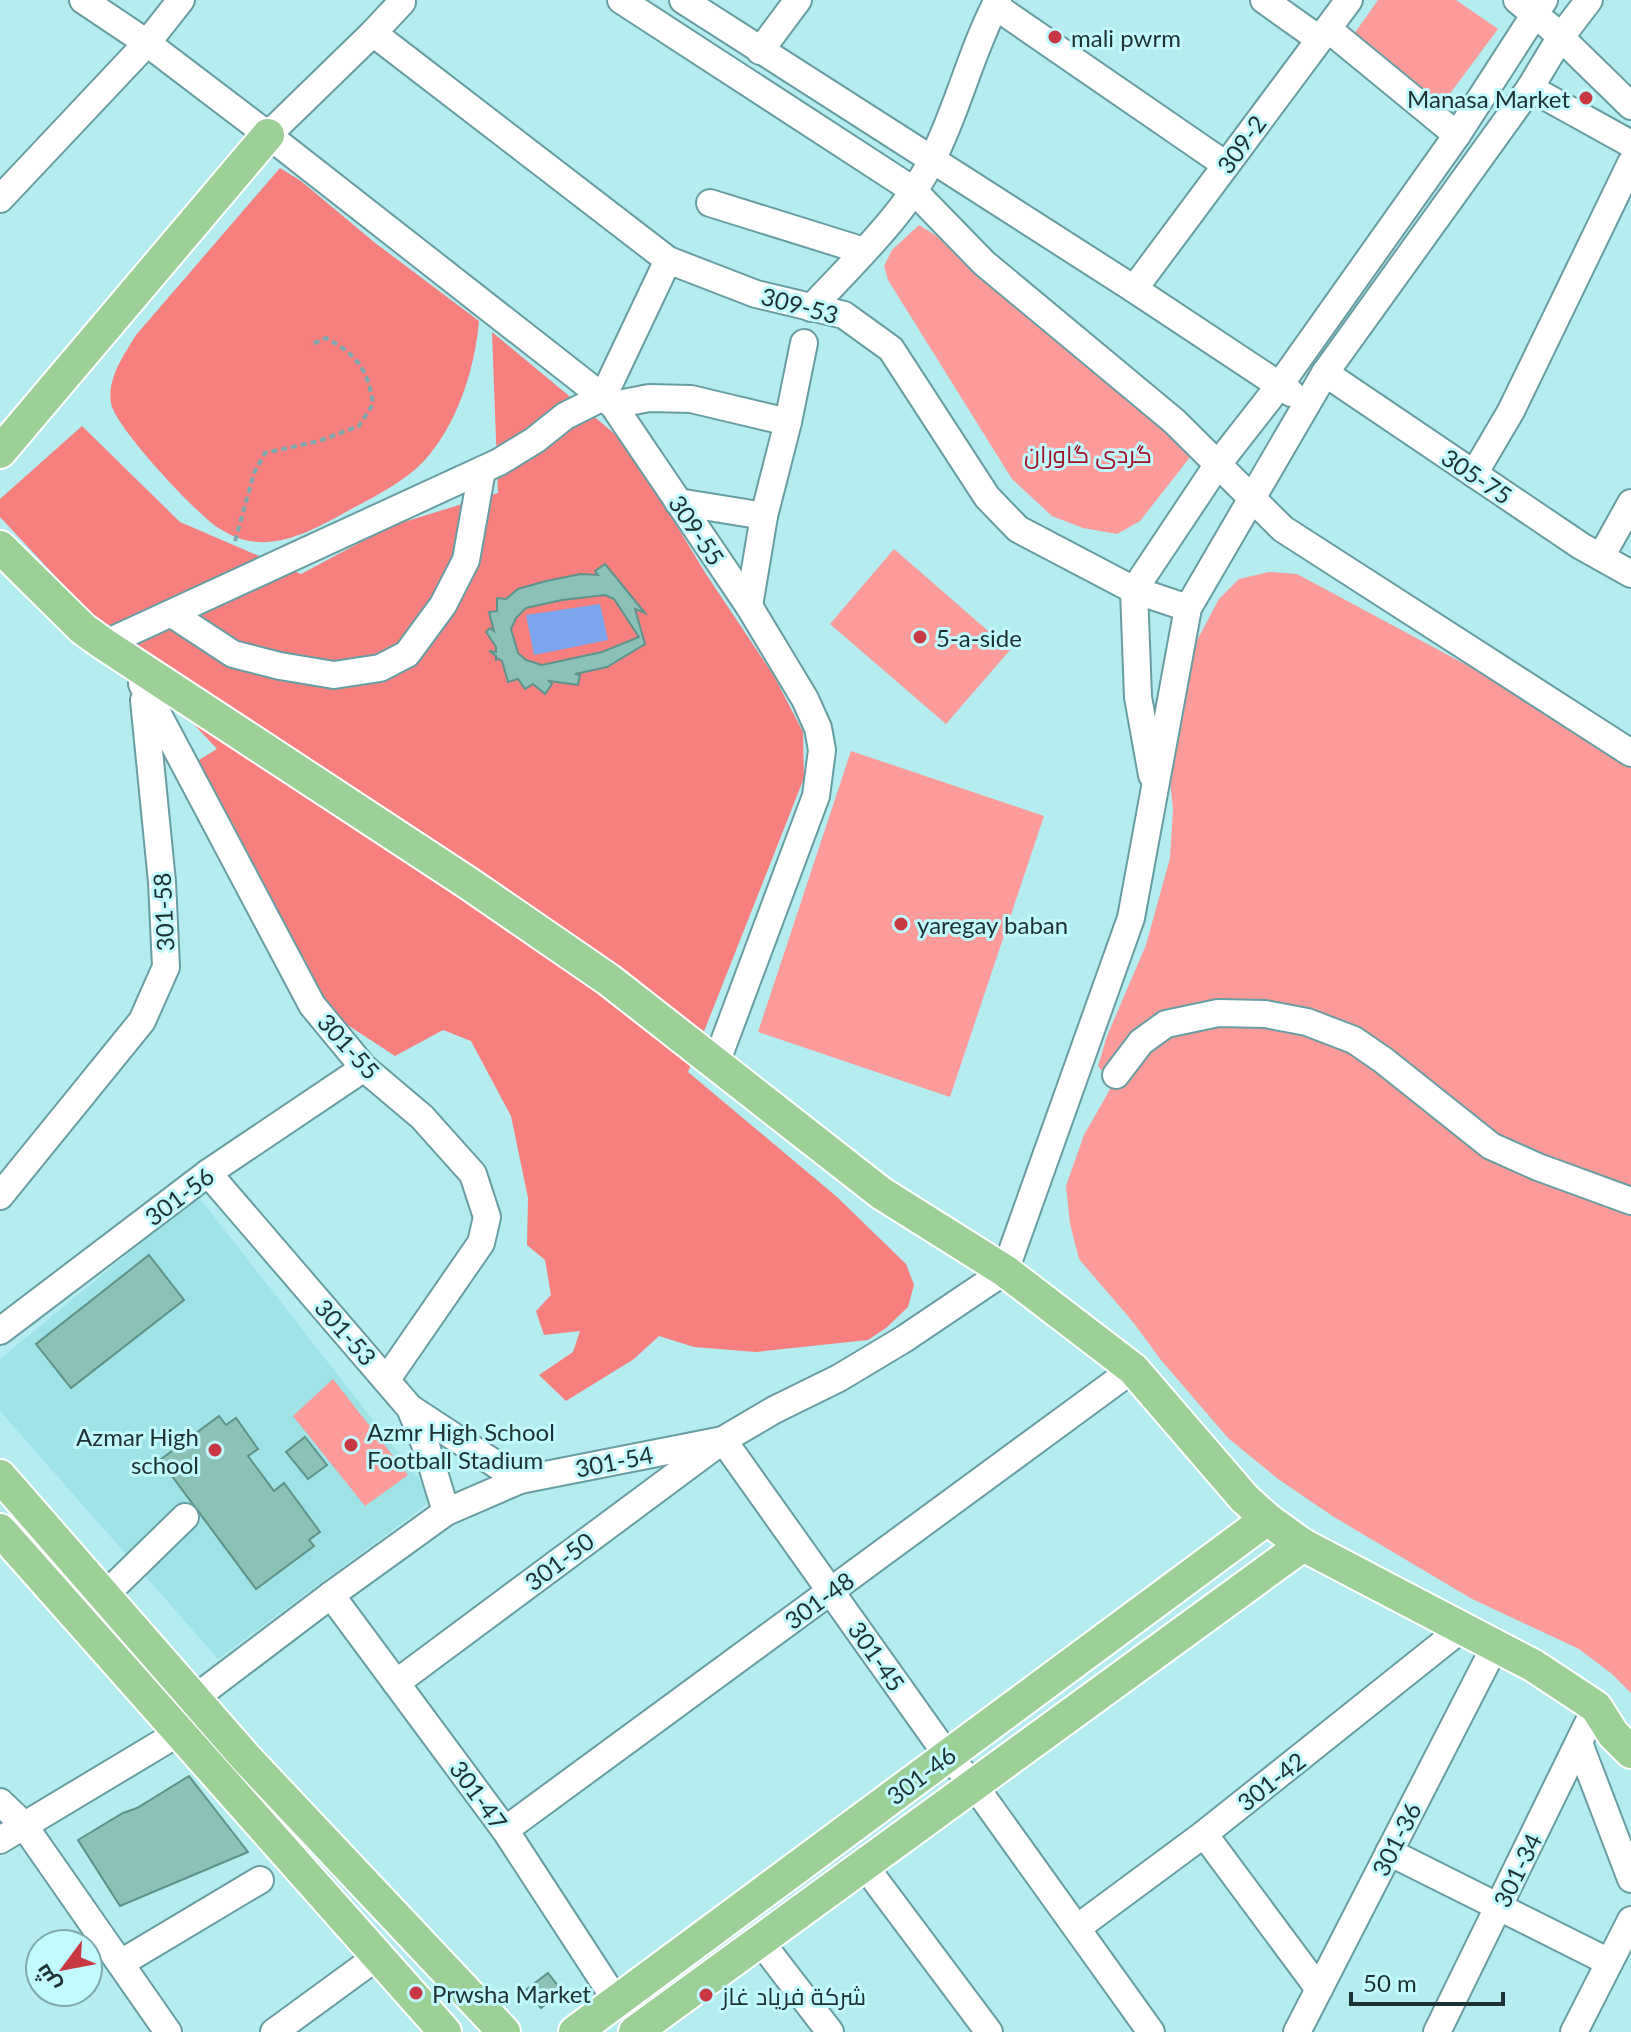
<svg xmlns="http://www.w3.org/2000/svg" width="1631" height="2032" viewBox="0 0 1631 2032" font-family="Lato,Cairo,sans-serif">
	<rect width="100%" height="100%" fill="#b4ecf0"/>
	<path fill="#a0e3e7" d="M198 1196 427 1489 426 1505 218 1659 0 1411V1359Z"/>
	<g fill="#fc9b99">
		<path d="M1378 0H1456L1498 29 1440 107 1347 44Z"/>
		<path d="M919 225 935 235 1185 440 1191 456 1140 521 1117 534 1083 528 1052 516 1012 479 888 280 884 266 892 250Z"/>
		<path d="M894 549 1010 650 946 724 830 624Z"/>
		<path d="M1269 572 1297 574 1500 683 1631 765V1693L1612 1674 1579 1649 1472 1599 1334 1517 1278 1479 1228 1438 1161 1360 1133 1322 1079 1259 1070 1224 1066 1186 1084 1135 1113 1084 1098 1066 1107 1036 1146 945 1170 858 1173 809 1168 762 1178 676 1219 599 1239 579Z"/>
		<path d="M851 751 1044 816 950 1097 758 1032Z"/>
		<path d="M333 1379 408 1475 365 1506 293 1416Z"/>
	</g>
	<g fill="#f7807f">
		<path d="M280 168 301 181 374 242 479 321C475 369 457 425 424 461 400 486 366 500 337 517 309 532 277 548 245 540 235 538 225 532 217 527 196 513 114 426 111 403 107 378 124 355 136 335Z"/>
		<path d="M492 332 627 444 706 574 774 676 803 732 804 778 688 1072 837 1197 906 1264 914 1285 908 1307 886 1328 868 1340 756 1352 694 1347 659 1336 634 1359 566 1401 539 1375 573 1352 580 1331 544 1335 536 1311 551 1295 545 1260 527 1245 528 1198 511 1116 471 1041 443 1030 395 1056 340 1020 298 963 194 763 217 749 0 517V499L82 426 180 522 301 574 391 526 498 493Z"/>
	</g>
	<path fill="#7ca5ee" d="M600 604 608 640 534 655 526 615Z"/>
	<g fill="#8cc1b7" stroke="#5f9289" stroke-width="2" fill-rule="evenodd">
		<path d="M605 564 645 613 635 609 645 644 607 667 575 674 580 675 578 685 549 681 552 684 545 694 533 684 525 689 518 679 508 682 502 661 497 658 496 661V656L489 651 496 652V647L486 632 490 628 494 631 489 612 497 611V598L506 599 518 589 546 581 581 574 598 575 595 571ZM605 595 614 599 639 637 602 652 542 665 526 660 518 653 511 629 516 618 526 608 562 600Z"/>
		<path d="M149 1255 184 1300 71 1388 36 1344Z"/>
		<path d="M219 1416 226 1425 236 1418 258 1449 248 1456 274 1491 284 1483 320 1532 309 1540 314 1546 256 1589 160 1460Z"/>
		<path d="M305 1437 327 1465 308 1479 286 1452Z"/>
		<path d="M189 1776 248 1852 120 1906 78 1840 123 1813 137 1808Z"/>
		<path d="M548 1973 562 1991 541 2008 526 1990Z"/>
	</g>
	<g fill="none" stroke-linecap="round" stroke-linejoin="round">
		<defs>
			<g id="minor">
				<path d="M83 0 147 43 268 135 613 405 749 606 805 699 818 728 822 750 816 796 715 1066"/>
				<path d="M621 0 913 190 984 263 1174 421 1283 529 1631 753"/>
				<path d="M683 0 1134 289 1291 393"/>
				<path d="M1264 0 1319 39"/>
				<path d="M1517 0 1549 26 1631 106"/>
				<path d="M995 6 1226 165"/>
				<path d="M1328 29 1457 135"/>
				<path d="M373 33 668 260 756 294 844 315 891 349 987 497 1018 529 1134 590 1188 608"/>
				<path d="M760 51 798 0"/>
				<path d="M1530 88 1631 144"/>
				<path d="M268 135 373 33 402 2"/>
				<path d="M0 199 147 43 181 0"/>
				<path d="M710 203 864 251"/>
				<path d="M1134 289 1349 0"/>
				<path d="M811 308C851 265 906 213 932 160 958 109 971 51 998 0"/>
				<path d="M1325 373 1581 546 1631 574"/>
				<path d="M613 405 649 398 691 399 788 422"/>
				<path d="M1474 474 1511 411 1631 163"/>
				<path d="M678 502 764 516"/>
				<path d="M1601 557 1631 503"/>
				<path d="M749 606 764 516 788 422 804 343"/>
				<path d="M172 614 233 654 280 666 334 675 380 668 407 654 443 605 466 560 482 470"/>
				<path d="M104 644 499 462 535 440 565 416 603 397 668 260"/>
				<path d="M142 684 312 1005 364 1068 422 1117 473 1174 487 1217 481 1243 387 1379"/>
				<path d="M1152 775 1138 697 1134 590 1218 464 1279 386 1457 135 1544 0"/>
				<path d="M1116 1075 1141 1042 1166 1024 1218 1013 1265 1014 1307 1022 1354 1040 1383 1060 1491 1146 1538 1167 1631 1201"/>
				<path d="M208 1173 410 1408 427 1449 446 1512"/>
				<path d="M0 1196 142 1021 166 967 162 882 144 700"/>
				<path d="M0 1331 208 1173 364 1068"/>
				<path d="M410 1408 520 1480"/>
				<path d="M105 1595 185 1517"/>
				<path d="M331 1595 505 1830 617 2002"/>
				<path d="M396 1683 723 1440 947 1755 974 1785 1151 2032"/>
				<path d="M195 1698 331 1595 446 1512 520 1480 723 1440 774 1410 839 1378 904 1339 1005 1271 1131 918 1188 608 1325 373 1530 88 1560 38 1589 0"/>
				<path d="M1579 1743 1631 1879"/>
				<path d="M0 1802 23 1824 168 2032"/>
				<path d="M505 1830 1133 1369"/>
				<path d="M1204 1834 1319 1989"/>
				<path d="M0 1840 180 1732"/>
				<path d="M1389 1852 1609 1962"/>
				<path d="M864 1865 989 2032"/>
				<path d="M1077 1928 1204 1834 1461 1629"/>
				<path d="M760 1941 830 2032"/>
				<path d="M121 1963 260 1880"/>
				<path d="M274 2032 378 1956"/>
				<path d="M1297 2032 1495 1646"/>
				<path d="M1437 2032 1596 1707"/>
				<path d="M1574 2032 1631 1920"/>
			</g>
			<g id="major">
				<path d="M0 452 268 135"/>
				<path d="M0 547 83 629 104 644 468 883 609 980 881 1193 1005 1271 1133 1369 1244 1498 1267 1519 1303 1545 1534 1666 1596 1707 1613 1734 1631 1752"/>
				<path d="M0 1476 247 1759 504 2032"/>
				<path d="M0 1530 445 2032"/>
				<path d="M575 2032 1267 1519"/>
				<path d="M635 2032 1303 1545"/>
			</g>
		</defs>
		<use href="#minor" stroke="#689da1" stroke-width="30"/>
		<use href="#major" stroke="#fff" stroke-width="36"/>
		<path stroke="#7da9ac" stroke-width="4" stroke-dasharray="6 4" stroke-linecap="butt" d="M235 541 254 473 265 453 319 441 359 426 373 404C368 369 357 355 326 338L310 345"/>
		<use href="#minor" stroke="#fff" stroke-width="26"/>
		<use href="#major" stroke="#9dd096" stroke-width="32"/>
	</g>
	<g fill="#c83842" stroke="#c1f9fd" stroke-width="3">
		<circle cx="1055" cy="37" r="8"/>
		<circle cx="1586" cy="98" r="8"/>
		<circle cx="920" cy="637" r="8"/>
		<circle cx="901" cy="924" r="8"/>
		<circle cx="351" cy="1445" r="8"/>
		<circle cx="215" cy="1450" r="8"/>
		<circle cx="416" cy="1993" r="8"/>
		<circle cx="706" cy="1995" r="8"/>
	</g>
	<g text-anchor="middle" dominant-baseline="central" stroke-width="6" stroke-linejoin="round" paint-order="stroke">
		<g font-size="24" fill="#1c3234" stroke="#c1f9fd" text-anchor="start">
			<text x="1071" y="37">mali pwrm</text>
			<text x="1570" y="98" text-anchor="end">Manasa Market</text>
			<text x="936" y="637">5-a-side</text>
			<text x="917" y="924">yaregay baban</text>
			<text x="367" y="1431">Azmr High School<tspan x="367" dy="28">Football Stadium</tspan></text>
			<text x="199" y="1436" text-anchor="end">Azmar High<tspan x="199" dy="28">school</tspan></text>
			<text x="432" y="1993">Prwsha Market</text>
			<text x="722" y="1995">شرکة فرياد غاز</text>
		</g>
		<g font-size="24" fill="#1c3234" stroke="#c1f9fd">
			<text transform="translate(1241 144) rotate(-54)">309-2</text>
			<text transform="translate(800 305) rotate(15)">309-53</text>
			<text transform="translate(1477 476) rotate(34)">305-75</text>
			<text transform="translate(697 530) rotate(56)">309-55</text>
			<text transform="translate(163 912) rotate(-93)">301-58</text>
			<text transform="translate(349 1046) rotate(48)">301-55</text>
			<text transform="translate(179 1196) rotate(-37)">301-56</text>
			<text transform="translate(346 1332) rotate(49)">301-53</text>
			<text transform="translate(614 1461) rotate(-11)">301-54</text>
			<text transform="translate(559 1561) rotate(-37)">301-50</text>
			<text transform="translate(819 1600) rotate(-36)">301-48</text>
			<text transform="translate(877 1656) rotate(55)">301-45</text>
			<text transform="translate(921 1775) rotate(-37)">301-46</text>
			<text transform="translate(1271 1781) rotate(-38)">301-42</text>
			<text transform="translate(479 1795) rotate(54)">301-47</text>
			<text transform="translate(1396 1839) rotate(-63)">301-36</text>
			<text transform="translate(1517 1870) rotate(-64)">301-34</text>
		</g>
		<g font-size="24" fill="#a31127" stroke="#c1f9fd">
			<text x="1088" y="453">گردی گاوران</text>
		</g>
	</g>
	<g transform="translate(64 1968) rotate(238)"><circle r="38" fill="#c1f9fd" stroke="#7fa9ad" stroke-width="2"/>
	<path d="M0-6L14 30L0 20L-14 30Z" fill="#c83842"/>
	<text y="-12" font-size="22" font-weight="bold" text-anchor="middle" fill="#1c3234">ش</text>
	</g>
	<path d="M1351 1992v12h152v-12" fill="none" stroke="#1c3234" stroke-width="4"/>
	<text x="1363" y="1992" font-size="24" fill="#1c3234" stroke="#c1f9fd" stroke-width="6" paint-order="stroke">50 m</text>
</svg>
